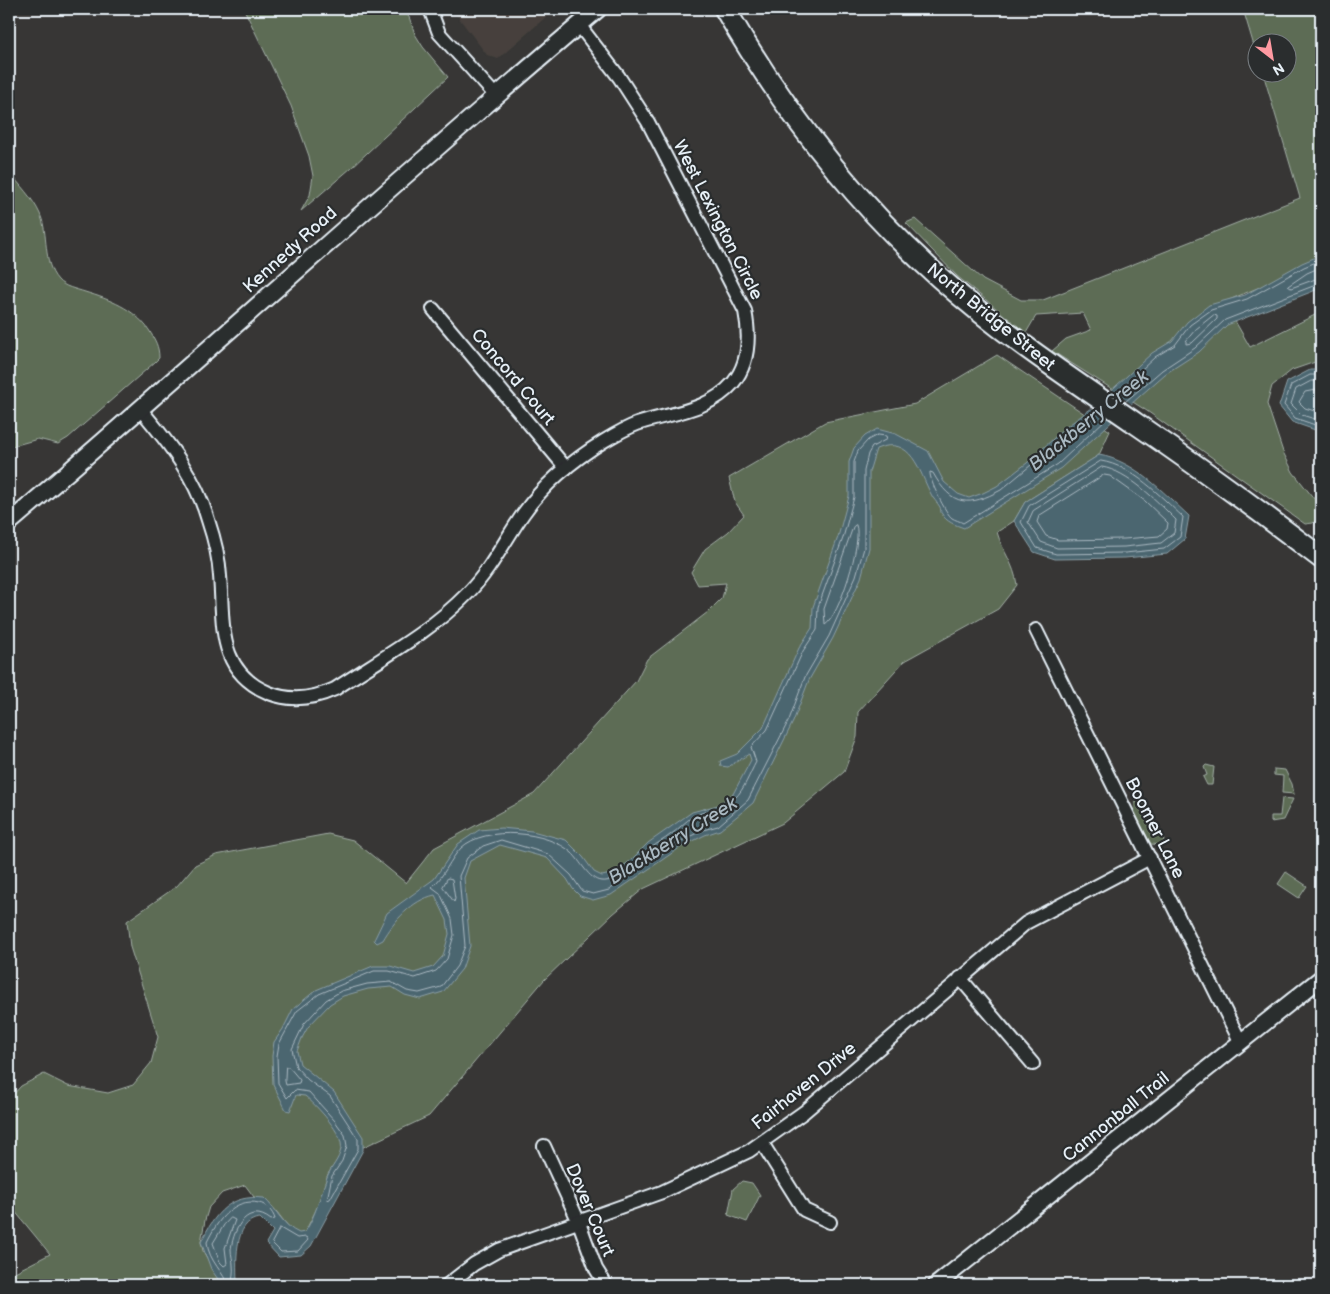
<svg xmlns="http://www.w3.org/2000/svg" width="1330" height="1294" viewBox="0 0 1330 1294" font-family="'Balsamiq Sans',sans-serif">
	<rect width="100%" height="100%" fill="#373635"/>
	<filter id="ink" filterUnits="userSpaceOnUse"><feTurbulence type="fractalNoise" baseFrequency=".02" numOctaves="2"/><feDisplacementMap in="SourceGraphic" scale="10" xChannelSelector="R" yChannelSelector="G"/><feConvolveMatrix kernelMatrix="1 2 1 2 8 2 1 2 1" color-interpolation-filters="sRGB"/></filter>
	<g filter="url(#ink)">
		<path fill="#46413d" d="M452 9H555L498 59 487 55Z"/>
		<g fill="#5d6c55" stroke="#a2aea6">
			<path d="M244 9H407L406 14 409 17 415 34 423 47 448 77 351 168 301 211 310 195 313 176 309 156 291 106Z"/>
			<path d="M1243 9H1321V275L1305 268 1224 302 1250 347 1321 312V360L1292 370 1272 386 1267 404 1283 452 1293 472 1319 505 1318 518 1313 523 1305 524 1147 411 1052 351 1066 339 1091 330 1083 313 1036 316 1026 333 957 276 906 223 915 219 983 280 1021 300H1043L1300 198 1263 73 1288 72V42H1258L1257 56Z"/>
			<path d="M9 171C19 185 33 198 40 214 49 234 42 262 58 280 64 287 76 289 85 292 111 300 133 308 149 330 155 340 159 346 159 358L155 362 68 438 58 444 38 439 9 447Z"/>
			<path d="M997 355 1110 431 1099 455 1025 502 1014 521 997 532C1003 553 1014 563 1017 585L998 609 904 661 858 712 857 737 844 772 783 823 643 889 613 914 544 980 429 1116 338 1159 328 1174 317 1208 305 1232 299 1234C279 1224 277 1200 254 1197L245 1185 222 1193 209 1207 205 1220 201 1242 203 1251 222 1285H9V1275L50 1254 9 1204V1099L21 1086 44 1074 68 1086 108 1093 133 1085 151 1063 158 1037 130 947 127 921 177 886 195 865 216 855 328 834 353 840 406 883 434 848 534 794 636 681 647 659 708 612 722 598 726 583 698 585 691 572 705 549 728 532 744 515 735 502 729 478 825 422 915 404Z"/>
			<path d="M1206 765 1214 767 1212 785H1207L1203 777 1207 775 1204 767Z"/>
			<path d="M1274 769 1285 770 1292 784 1294 794 1282 793 1283 776 1274 775Z"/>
			<path d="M1282 798 1293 799 1283 820 1271 822V816H1280Z"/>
			<path d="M1141 799 1145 802 1164 840 1162 845 1151 844 1134 813 1135 803Z"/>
			<path d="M1286 872 1307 886 1299 898 1278 884Z"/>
			<path d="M742 1181 752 1183 760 1195 747 1222 728 1215 733 1189Z"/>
		</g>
		<g fill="#4c6670" stroke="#8a9ea6">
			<path d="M1321 255V288L1227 325 1199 352 1165 374 1140 396 1061 468 964 528C956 525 946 522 942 514 940 512 941 509 940 507 937 502 933 499 931 494 919 472 912 434 876 449L869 472V548L861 578 833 638 809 680 793 722 753 803 720 830 705 835 681 847 611 895 593 900 580 896 573 889 567 879 547 858 500 845 470 861 464 878 470 946 462 969 443 992 420 999 405 995 392 987 368 989 343 996 330 1004 308 1027 302 1038 297 1051 300 1064 334 1092 363 1137V1150L311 1246 301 1255 279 1257 266 1243 273 1231 260 1218C232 1220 237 1266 237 1285H222L211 1269 201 1242C215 1213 230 1194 264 1198 277 1210 283 1226 299 1233L305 1232C316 1215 320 1196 327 1177 331 1167 339 1160 341 1149 345 1135 316 1105 305 1096L296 1095 290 1111 286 1110 273 1084 272 1056 274 1042 283 1029 293 1009 316 990 373 966H390L414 973 433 967 443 956 449 934 447 920 435 895C412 900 394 921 383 940L377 943 374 940 387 913 434 879 458 844 479 830 501 828 532 831 566 840 583 857 594 872 602 876 611 874 629 862 648 843 692 812 718 805 733 794 751 760 749 754 728 767 721 766 720 761 737 754 763 728 799 648 812 628 813 607 838 537 849 496V462L854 448 865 436 877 429 896 434 928 451 944 482 958 494 969 498 983 493 997 486 1027 463 1066 427 1092 408 1152 353 1172 341 1187 322 1209 305 1245 295 1302 263Z"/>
			<path d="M1310 370H1321V432L1292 422 1279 406 1287 382Z"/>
			<path d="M1099 455C1135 461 1163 492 1189 516L1185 539 1167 554 1125 558 1055 559 1034 552 1014 521 1025 502Z"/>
		</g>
		<path fill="#373635" d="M1109 388 1133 405 1113 422 1089 407Z"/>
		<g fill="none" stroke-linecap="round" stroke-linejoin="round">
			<g stroke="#aab9c2" stroke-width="1">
				<path d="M1321 267 1307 273 1288 286 1291 288 1321 277"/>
				<path d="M1214 315 1217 316V319L1192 343 1186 344V341L1195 330Z"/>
				<path d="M1321 375H1310L1291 385 1284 405 1295 418 1321 427"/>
				<path d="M1321 381H1311L1296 389 1291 404 1302 415 1321 421"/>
				<path d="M1321 389 1305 392 1299 402 1305 408 1321 413"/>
				<path d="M1114 395 1155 357 1175 345 1190 325 1211 310 1247 299 1304 267 1321 260"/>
				<path d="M1125 402 1162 370 1195 348 1225 320 1321 283"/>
				<path d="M1097 410 1001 490C969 507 952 507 933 473L930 472C929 480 946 514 952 518 955 520 960 521 963 523L1058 464 1107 418"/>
				<path d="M878 435 886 436 887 439 872 447 868 454 864 471V548L856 576 829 636 805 677 789 720 748 800 718 826 703 830 679 842 609 890 593 894 582 891 571 875 548 854 501 840 483 846 467 858 459 876 465 946 457 966 441 987 419 993 407 991 391 982 367 984 341 991 326 1000 304 1024 292 1049 296 1067 308 1080 330 1096 358 1139V1149L330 1199 327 1200 332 1176 342 1161 347 1146 345 1135 335 1121 309 1092 295 1090 287 1098 278 1083 277 1056 279 1044 297 1011 319 994 374 971H389L415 978 436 971 447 959 454 935 452 919 440 893 432 887C444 877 450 859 461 848 485 825 549 831 572 853 580 860 589 880 601 881 622 883 638 859 651 848 657 843 664 840 670 835 678 830 685 821 694 816 710 808 720 813 735 798 744 790 750 773 756 762L751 747 767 730 803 651 817 630 818 607 843 538 854 497V462L858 451 868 440Z"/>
				<path d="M1101 461C1133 466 1160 496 1183 517L1180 537 1164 549 1125 553 1056 554 1037 548 1021 522 1029 506Z"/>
				<path d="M1102 467C1128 471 1158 502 1176 520L1174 533 1161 543 1124 547 1057 548 1041 542 1028 522 1033 511Z"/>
				<path d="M1104 475 1110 476 1145 501 1168 523 1167 529 1159 536 1124 539 1058 540 1046 536 1037 522 1039 516Z"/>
				<path d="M856 525C863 541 839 617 825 625L824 609 853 527Z"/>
				<path d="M448 878 452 879 455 899 454 902 443 887Z"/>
				<path d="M286 1067H289L300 1080 299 1083 286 1085 285 1081Z"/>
				<path d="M231 1218 235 1220 225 1248 227 1264 224 1266 220 1262 213 1243 224 1225Z"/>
				<path d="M280 1228 297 1238 306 1237 308 1240 298 1251 281 1252 272 1243Z"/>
				<path d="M227 1285C226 1274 208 1261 207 1242 217 1221 234 1197 259 1203 266 1204 273 1212 275 1219L271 1220C248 1202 234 1227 231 1249 231 1255 233 1260 233 1265 234 1272 232 1278 232 1285"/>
			</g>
			<defs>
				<g id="minor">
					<path d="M430 9 439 33 495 95"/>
					<path d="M433 309 566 468"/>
					<path d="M141 410C169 443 196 478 208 520 214 538 219 557 220 576 224 623 216 671 269 693 292 702 313 699 335 689 380 659 429 633 467 594 490 571 505 540 523 514 544 484 573 460 604 441 614 435 626 428 637 424 670 413 709 411 733 383 750 362 750 336 745 311L648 122 619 77 579 25"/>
					<path d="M1036 630 1240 1041"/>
					<path d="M960 978 1033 1064"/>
					<path d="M762 1143 804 1210 830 1222"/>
					<path d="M544 1146 578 1220 596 1269 606 1285"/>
					<path d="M447 1285 474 1264 499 1250 662 1192 749 1151 804 1112 1026 923 1150 858"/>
				</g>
				<path id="tertiary" d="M936 1285 1321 978"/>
				<path id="secondary" d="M9 523C207 353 399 177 598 9"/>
				<path id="trunk" d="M725 9C783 109 853 201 940 278 1001 333 1070 378 1138 425 1201 468 1261 512 1321 558"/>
			</defs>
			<use href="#minor" stroke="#e8f1f8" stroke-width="16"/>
			<use href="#tertiary" stroke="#e8f1f8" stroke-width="19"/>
			<use href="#secondary" stroke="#e8f1f8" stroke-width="20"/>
			<use href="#trunk" stroke="#e8f1f8" stroke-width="24"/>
			<use href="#minor" stroke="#2a2d2e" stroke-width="12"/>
			<use href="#tertiary" stroke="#2a2d2e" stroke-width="15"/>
			<use href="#secondary" stroke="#2a2d2e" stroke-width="16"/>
			<use href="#trunk" stroke="#2a2d2e" stroke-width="20"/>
		</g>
	</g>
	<g text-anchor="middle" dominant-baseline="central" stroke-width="4.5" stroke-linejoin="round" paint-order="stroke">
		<g font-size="18" fill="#e8f1f8" stroke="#2a2d2e">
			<text transform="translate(718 220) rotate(63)">West Lexington Circle</text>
			<text transform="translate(290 250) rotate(-42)">Kennedy Road</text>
			<text transform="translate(991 317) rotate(39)">North Bridge Street</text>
			<text transform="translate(513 377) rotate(50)">Concord Court</text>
			<text transform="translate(1155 828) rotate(63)">Boomer Lane</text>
			<text transform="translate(804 1086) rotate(-39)">Fairhaven Drive</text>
			<text transform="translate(1116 1117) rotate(-39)">Cannonball Trail</text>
			<text transform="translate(590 1210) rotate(67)">Dover Court</text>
		</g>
		<g font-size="19" font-style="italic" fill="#aab9c2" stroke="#2a2d2e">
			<text transform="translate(1089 421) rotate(-39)">Blackberry Creek</text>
			<text transform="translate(673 841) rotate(-32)">Blackberry Creek</text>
		</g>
	</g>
	<rect width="1330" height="1294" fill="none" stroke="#2a2d2e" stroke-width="30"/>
	<rect x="15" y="15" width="1300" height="1264" fill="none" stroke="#e8f1f8" stroke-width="2" filter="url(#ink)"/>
	<g transform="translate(1272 58) rotate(149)"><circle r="24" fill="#2a2d2e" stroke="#767b7f"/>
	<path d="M0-4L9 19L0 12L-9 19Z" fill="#ff9aa2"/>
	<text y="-8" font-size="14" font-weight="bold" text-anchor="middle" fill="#e8f1f8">N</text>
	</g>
</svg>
